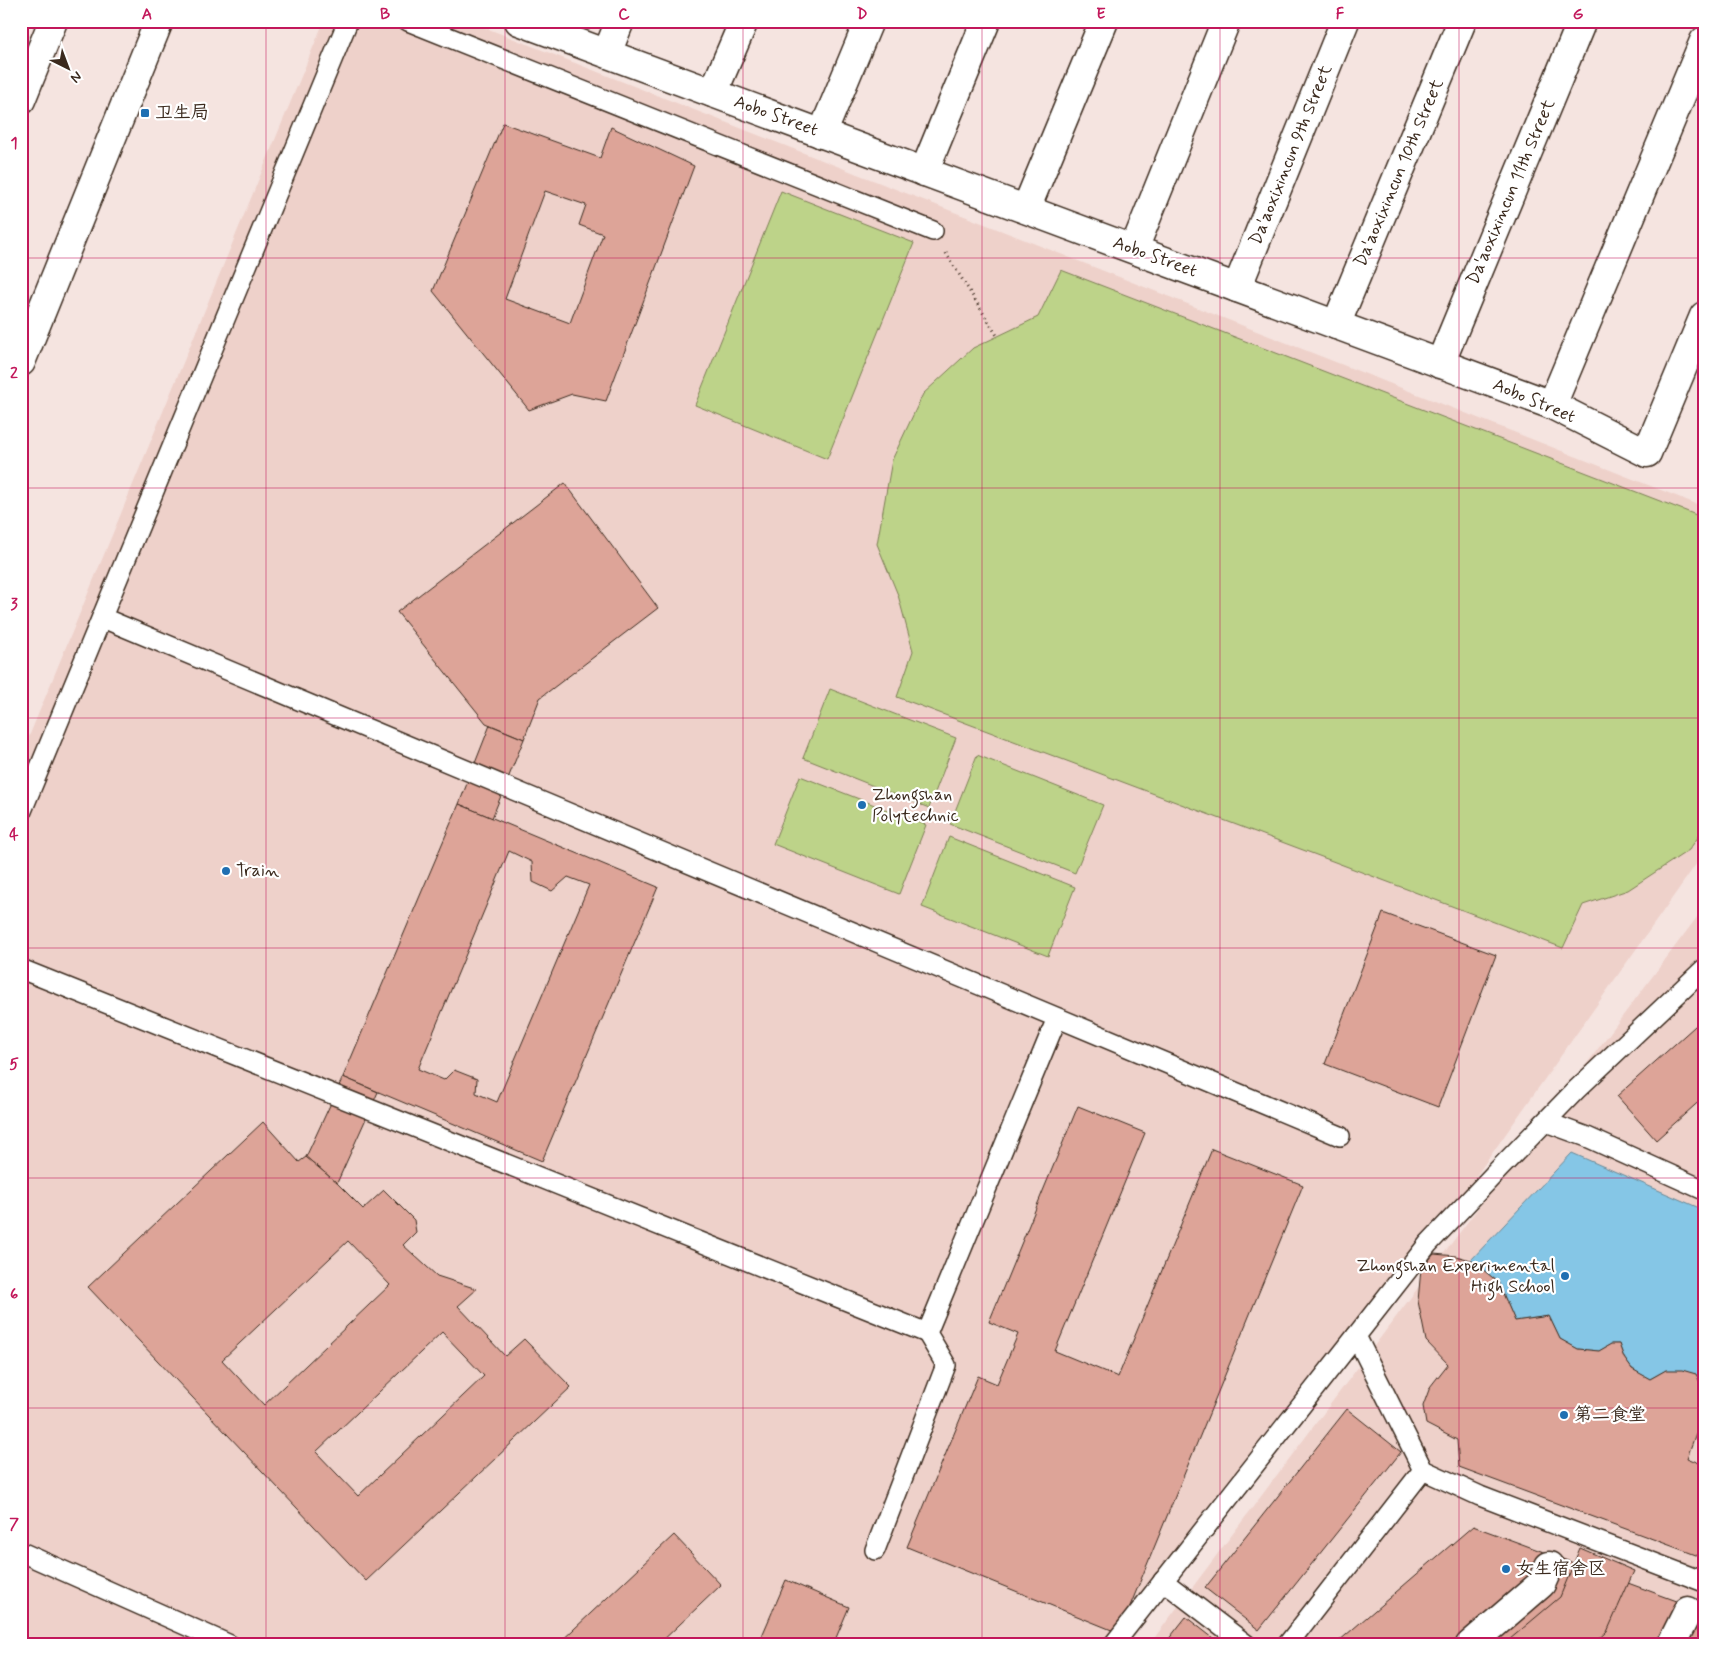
<svg xmlns="http://www.w3.org/2000/svg" width="1725" height="1666" viewBox="0 0 1725 1666" font-family="Mynerve,'LXGW WenKai TC',sans-serif">
	<rect width="100%" height="100%" fill="#f5e4e0"/>
	<filter id="ink" filterUnits="userSpaceOnUse"><feTurbulence type="fractalNoise" baseFrequency=".02" numOctaves="2"/><feDisplacementMap in="SourceGraphic" scale="10" xChannelSelector="R" yChannelSelector="G"/><feConvolveMatrix kernelMatrix="1 2 1 2 8 2 1 2 1" color-interpolation-filters="sRGB"/></filter>
	<g filter="url(#ink)">
		<g fill="#eed1ca">
			<path d="M324 21H468L1704 507V853L1383 1308 1125 1645H21V756Z"/>
			<path d="M1704 908V1645H1149Z"/>
		</g>
		<g fill="#bdd389" stroke="#7c7e54">
			<path d="M781 191 914 243 827 459 695 405Z"/>
			<path d="M1061 270 1704 518V829L1689 850 1628 890 1583 905 1563 948 897 697 913 651 898 595 877 544 892 460 923 394 973 348 1038 317Z"/>
			<path d="M830 689 956 738 929 808 803 758Z"/>
			<path d="M977 755 1103 805 1075 873 950 824Z"/>
			<path d="M800 776 926 825 899 894 773 844Z"/>
			<path d="M949 837 1075 887 1048 956 922 907Z"/>
		</g>
		<path fill="#85c6e6" stroke="#678896" d="M1572 1153 1704 1210V1391L1666 1370 1650 1379C1631 1370 1626 1365 1619 1344H1611L1599 1351 1578 1349 1560 1339 1549 1316 1515 1321 1498 1282 1471 1260Z"/>
		<g fill="#dda498" stroke="#3b2a1e" fill-rule="evenodd">
			<path d="M503 123 600 158 611 127 694 166 606 401 572 394 529 410 433 291ZM545 191 586 205 579 225 603 234 570 323 505 299Z"/>
			<path d="M565 483 658 608 540 698 524 739 486 723 397 612Z"/>
			<path d="M490 725 524 739 492 818 459 804Z"/>
			<path d="M459 804 658 887 542 1161 343 1077ZM509 851 532 862 533 882 552 891 568 877 589 885 497 1102 476 1093 477 1079 454 1070 444 1080 418 1069Z"/>
			<path d="M1383 913 1496 955 1438 1107 1325 1064Z"/>
			<path d="M1704 1018V1097L1656 1140 1617 1096Z"/>
			<path d="M343 1077 378 1092 337 1183 306 1157Z"/>
			<path d="M1078 1106 1145 1133 1055 1351 1118 1377 1212 1149 1303 1185 1119 1633 907 1547 978 1376 997 1384 1018 1334 989 1322Z"/>
			<path d="M263 1122 299 1162 306 1157 337 1183 363 1209 384 1190 414 1220 416 1232 403 1245 437 1276 477 1289 458 1306 505 1356 524 1339 571 1387 366 1581 88 1287ZM348 1241 390 1285 264 1405 222 1360ZM442 1332 484 1376 358 1496 316 1452Z"/>
			<path d="M1434 1254 1456 1256 1471 1260 1498 1282 1515 1321 1549 1316 1560 1339 1578 1349 1599 1351 1611 1344H1619L1624 1358 1632 1369 1650 1379 1666 1370H1682L1696 1374 1704 1391V1423L1701 1430 1696 1433 1687 1458 1704 1465V1558L1459 1467 1457 1440 1426 1424 1423 1406 1430 1387 1448 1364 1426 1341 1418 1301 1421 1269Z"/>
			<path d="M1347 1409 1401 1452 1259 1630 1205 1588Z"/>
			<path d="M1473 1526 1704 1611V1645H1343L1339 1641Z"/>
			<path d="M674 1535 721 1585 658 1645H557Z"/>
			<path d="M1580 1548 1634 1571 1607 1632 1593 1645H1503L1560 1597Z"/>
			<path d="M786 1580 849 1607 833 1645H758Z"/>
			<path d="M1186 1617 1222 1645H1164Z"/>
		</g>
		<g fill="none" stroke-linecap="round" stroke-linejoin="round">
			<defs>
				<g id="service">
					<path d="M408 21 933 231"/>
					<path d="M103 618 1340 1136"/>
					<path d="M21 813 348 21"/>
					<path d="M21 969 927 1333"/>
					<path d="M1546 1122 1587 1137 1704 1190"/>
					<path d="M1356 1336 1428 1244 1500 1168 1576 1090 1704 969"/>
					<path d="M875 1550 946 1365 927 1333 1057 1018"/>
					<path d="M21 1552 230 1645"/>
					<path d="M1163 1581 1247 1645"/>
					<path d="M1113 1645 1356 1336 1423 1470 1480 1496 1704 1582"/>
					<path d="M1287 1645 1423 1470"/>
				</g>
				<g id="minor">
					<path d="M519 21 1552 405 1647 453 1704 316"/>
					<path d="M607 53 620 21"/>
					<path d="M713 93 744 21"/>
					<path d="M822 134 869 21"/>
					<path d="M924 172 986 21"/>
					<path d="M1026 209 1104 21"/>
					<path d="M1134 249 1226 21"/>
					<path d="M1237 288 1345 21"/>
					<path d="M1336 325 1462 21"/>
					<path d="M1440 364 1582 21"/>
					<path d="M1552 405 1704 41"/>
					<path d="M1470 1645 1541 1584 1549 1566"/>
					<path d="M1671 1645 1688 1611"/>
				</g>
				<path id="tertiary" d="M21 362 159 21"/>
				<path id="trunk" d="M21 100 53 21"/>
			</defs>
			<use href="#service" stroke="#3b2a1e" stroke-width="22"/>
			<use href="#minor" stroke="#3b2a1e" stroke-width="31"/>
			<use href="#tertiary" stroke="#3b2a1e" stroke-width="31"/>
			<use href="#trunk" stroke="#3b2a1e" stroke-width="31"/>
			<path stroke="#3b2a1e" stroke-width="3" stroke-dasharray="1 4" stroke-linecap="butt" d="M946 253 998 337"/>
			<use href="#service" stroke="#fff" stroke-width="19"/>
			<use href="#minor" stroke="#fff" stroke-width="28"/>
			<use href="#tertiary" stroke="#fff" stroke-width="28"/>
			<use href="#trunk" stroke="#fff" stroke-width="28"/>
		</g>
	</g>
	<path fill="none" stroke="#c2185b" stroke-width="1" stroke-opacity="0.55" d="M266 21V1645M505 21V1645M743 21V1645M982 21V1645M1220 21V1645M1459 21V1645M21 258H1704M21 488H1704M21 718H1704M21 948H1704M21 1178H1704M21 1408H1704"/>
	<g fill="#1f6fb2" stroke="#fff" stroke-width="2">
		<rect x="140" y="108" width="10" height="10" rx="2.5"/>
		<circle cx="862" cy="805" r="5"/>
		<circle cx="226" cy="871" r="5"/>
		<circle cx="1565" cy="1276" r="5"/>
		<circle cx="1564" cy="1415" r="5"/>
		<circle cx="1506" cy="1569" r="5"/>
	</g>
	<g text-anchor="middle" dominant-baseline="central" stroke-width="4.5" stroke-linejoin="round" paint-order="stroke">
		<g font-size="18" fill="#3b2a1e" stroke="#fff" text-anchor="start">
			<text x="155" y="113">卫生局</text>
			<text x="872" y="795">Zhongshan<tspan x="872" dy="21">Polytechnic</tspan></text>
			<text x="236" y="871">Train</text>
			<text x="1555" y="1266" text-anchor="end">Zhongshan Experimental<tspan x="1555" dy="21">High School</tspan></text>
			<text x="1574" y="1415">第二食堂</text>
			<text x="1516" y="1569">女生宿舍区</text>
		</g>
		<g font-size="18" fill="#3b2a1e" stroke="#fff">
			<text transform="translate(776 116) rotate(20)">Aobo Street</text>
			<text transform="translate(1291 155) rotate(-68)">Da'aoxixincun 9th Street</text>
			<text transform="translate(1399 173) rotate(-67)">Da'aoxixincun 10th Street</text>
			<text transform="translate(1511 192) rotate(-67)">Da'aoxixincun 11th Street</text>
			<text transform="translate(1155 257) rotate(20)">Aobo Street</text>
			<text transform="translate(1534 401) rotate(23)">Aobo Street</text>
		</g>
	</g>
	<rect width="1725" height="1666" fill="none" stroke="#fff" stroke-width="55"/>
	<g transform="translate(68 68) rotate(138)" stroke="#ffffff" stroke-width="4" paint-order="stroke">
	<path d="M0-4L9 19L0 12L-9 19Z" fill="#3b2a1e"/>
	<text y="-8" font-size="14" font-weight="bold" text-anchor="middle" fill="#3b2a1e">N</text>
	</g>
	<rect x="28" y="28" width="1670" height="1610" fill="none" stroke="#c2185b" stroke-width="2"/>
	<g font-size="16" text-anchor="middle" font-weight="bold" fill="#c2185b">
		<text x="147" y="19">A</text>
		<text x="385" y="19">B</text>
		<text x="624" y="19">C</text>
		<text x="862" y="19">D</text>
		<text x="1101" y="19">E</text>
		<text x="1340" y="19">F</text>
		<text x="1578" y="19">G</text>
		<text x="14" y="148">1</text>
		<text x="14" y="378">2</text>
		<text x="14" y="609">3</text>
		<text x="14" y="839">4</text>
		<text x="14" y="1069">5</text>
		<text x="14" y="1299">6</text>
		<text x="14" y="1529">7</text>
	</g>
</svg>
